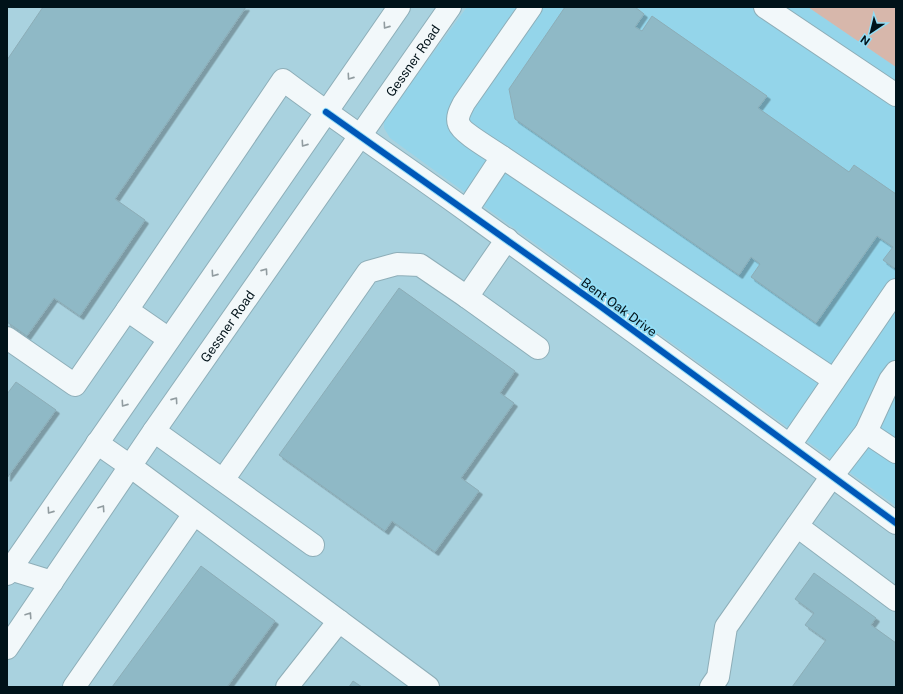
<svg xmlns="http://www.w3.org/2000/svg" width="903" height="694" viewBox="0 0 903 694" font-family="'Public Sans',sans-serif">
	<defs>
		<filter id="shadow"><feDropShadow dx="3.5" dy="3.5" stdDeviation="0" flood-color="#0004"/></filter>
	</defs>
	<rect width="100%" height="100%" fill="#a9d2df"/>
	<path fill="#94d5ea" d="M467 7H808L896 67V506L390 138 384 128V119Z"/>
	<path fill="#d7b7ab" d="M808 7H896V67Z"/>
	<g fill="#8fb9c6" stroke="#8cadb7" filter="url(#shadow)">
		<path d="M43 7H246L115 199 145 220 80 316 54 298 27 336 7 322V60Z"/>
		<path d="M565 7H635L644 14 635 27 642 31 652 16 767 96 758 108 849 172 854 165 896 194V266L894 268 883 260 893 247 877 236 816 323 751 277 760 264 751 257 739 275 515 119 509 89Z"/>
		<path d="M399 288 515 371 500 393 514 403 461 478 479 491 435 552 392 521 385 531 279 455Z"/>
		<path d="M16 382 56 410 7 478V394Z"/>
		<path d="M201 566 275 621 227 687H112Z"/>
		<path d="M814 573 876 618 871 625 896 643V687H792L826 640 805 625 814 613 795 599Z"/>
		<path d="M353 681 362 687H349Z"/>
	</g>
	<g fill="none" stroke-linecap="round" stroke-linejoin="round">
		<defs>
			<g id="minor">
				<path d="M765 7 896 95"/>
				<path d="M502 157 834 380"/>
				<path d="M467 210 502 157C494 151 462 133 459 124 456 117 461 109 464 103L531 7"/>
				<path d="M467 297 507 239"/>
				<path d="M7 338 75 385 127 310"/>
				<path d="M169 339 127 310 283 80C347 128 414 172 478 219 618 320 757 421 896 523"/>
				<path d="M154 431 313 545"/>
				<path d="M866 432 890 380 896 372"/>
				<path d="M790 445 896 290"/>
				<path d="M130 466 428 687"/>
				<path d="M223 480 368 272 397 264 420 265 467 297 538 348"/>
				<path d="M797 526 896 600"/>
				<path d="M74 687 194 514"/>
				<path d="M287 687 339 621"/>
				<path d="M711 687 718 677 726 627 832 476 866 432 896 452"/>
			</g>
			<g id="major">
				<path d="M97 443 130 466"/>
				<path d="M10 569 52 582"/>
				<path d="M7 574 399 7"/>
				<path id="s1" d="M7 648 154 431 450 7"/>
			</g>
		</defs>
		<use href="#minor" stroke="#8eaeb8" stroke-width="24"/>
		<use href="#major" stroke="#8eaeb8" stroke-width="24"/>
		<use href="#minor" stroke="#f2f8fa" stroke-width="22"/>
		<use href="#major" stroke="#f2f8fa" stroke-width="22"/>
		<defs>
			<path id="cycleway" d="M326 112 600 306 896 523"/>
		</defs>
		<use href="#cycleway" stroke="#93ddf5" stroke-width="8"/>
		<use href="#cycleway" stroke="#0057b8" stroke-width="6"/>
	</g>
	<defs><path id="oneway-chevron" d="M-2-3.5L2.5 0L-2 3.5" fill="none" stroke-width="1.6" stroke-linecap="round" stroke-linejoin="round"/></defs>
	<g stroke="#919ca0">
		<use href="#oneway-chevron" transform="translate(386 26) rotate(125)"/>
		<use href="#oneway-chevron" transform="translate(350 77) rotate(125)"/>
		<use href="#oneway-chevron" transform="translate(304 144) rotate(125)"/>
		<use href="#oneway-chevron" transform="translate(265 271) rotate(-55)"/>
		<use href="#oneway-chevron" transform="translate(214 274) rotate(125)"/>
		<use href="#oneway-chevron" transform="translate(175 400) rotate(-55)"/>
		<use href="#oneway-chevron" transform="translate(124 404) rotate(125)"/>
		<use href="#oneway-chevron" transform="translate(102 508) rotate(-56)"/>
		<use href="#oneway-chevron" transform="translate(50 511) rotate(125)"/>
		<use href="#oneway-chevron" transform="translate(29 615) rotate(-56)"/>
	</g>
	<g text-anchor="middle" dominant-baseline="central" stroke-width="4" stroke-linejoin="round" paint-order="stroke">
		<g font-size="13" fill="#001219" stroke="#93ddf5">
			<text stroke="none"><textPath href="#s1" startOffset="714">Gessner Road</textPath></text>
			<text transform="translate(619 307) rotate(36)">Bent Oak Drive</text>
			<text stroke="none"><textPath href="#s1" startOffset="390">Gessner Road</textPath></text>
		</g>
	</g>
	<rect width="903" height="694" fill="none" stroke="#001219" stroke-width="16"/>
	<g transform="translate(871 32) rotate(215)" stroke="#93ddf5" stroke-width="3" paint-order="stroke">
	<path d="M0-3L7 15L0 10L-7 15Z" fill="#001219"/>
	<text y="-6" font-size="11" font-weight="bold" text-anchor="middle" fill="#001219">N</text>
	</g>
</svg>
